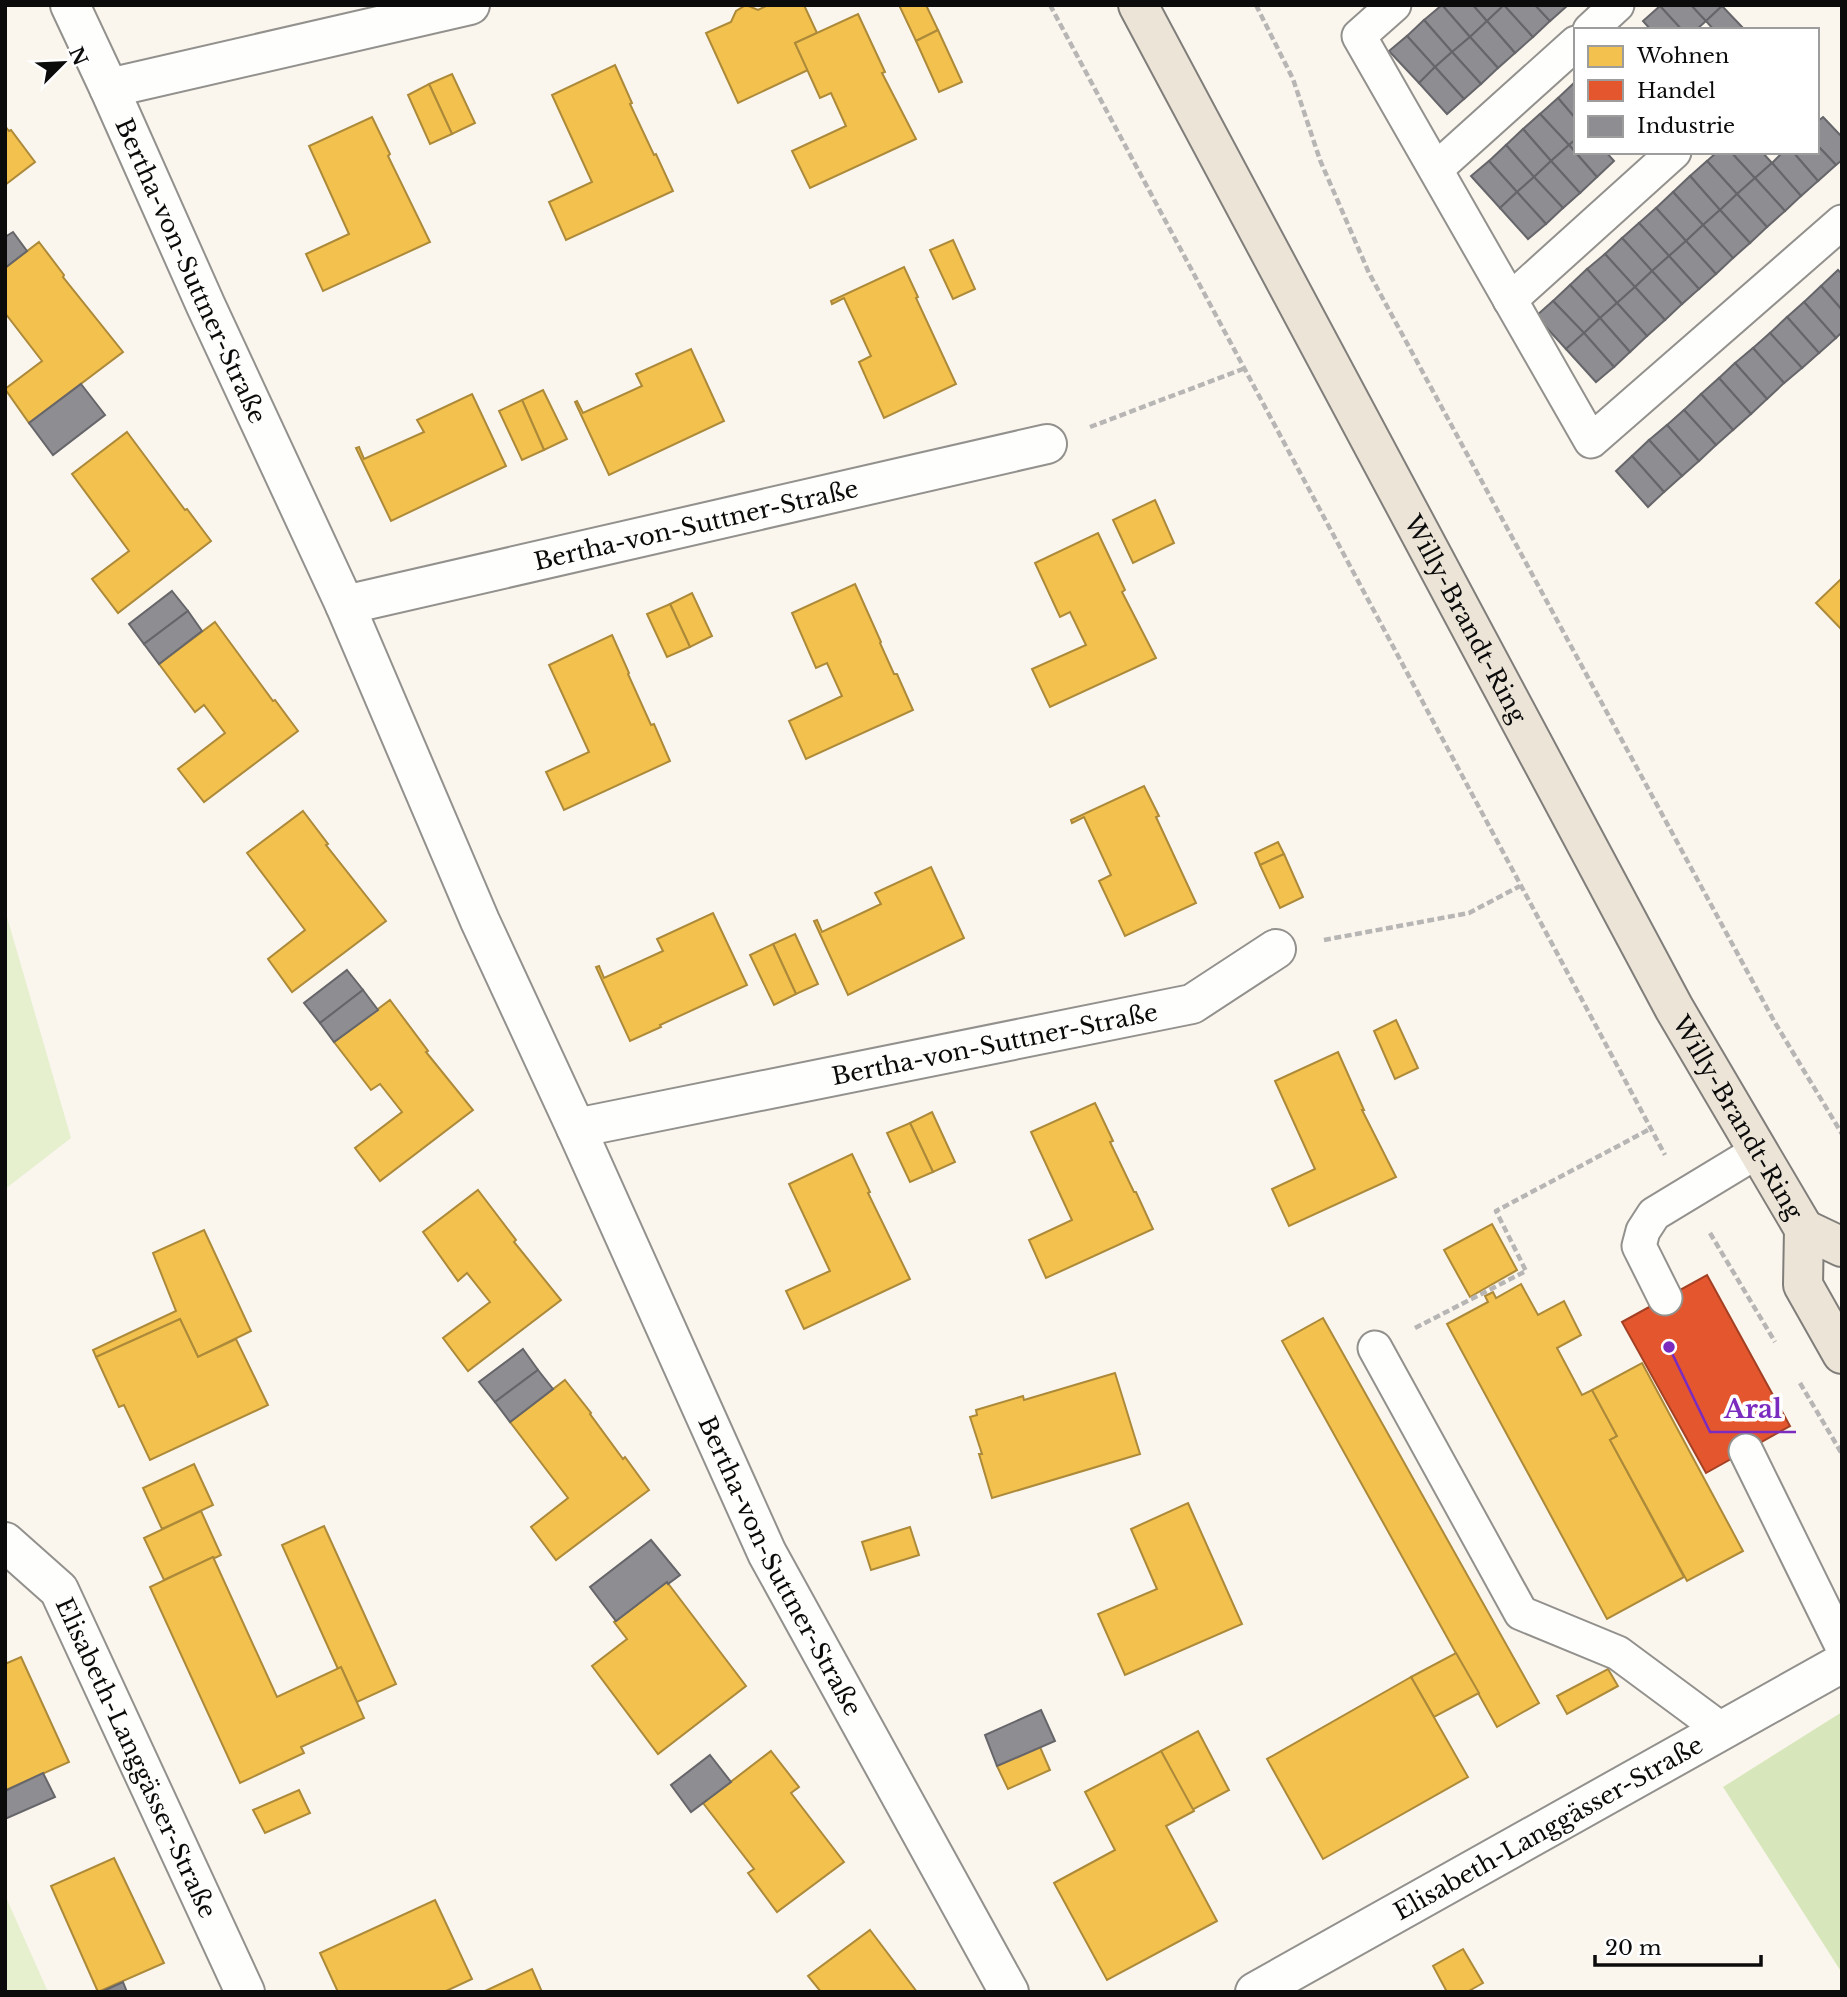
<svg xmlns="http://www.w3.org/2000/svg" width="1847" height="1997" viewBox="0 0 1847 1997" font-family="'Libre Baskerville',serif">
	<rect width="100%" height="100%" fill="#faf6ee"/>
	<g fill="#e6efce">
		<path d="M5 910 71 1138 5 1189Z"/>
		<path d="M5 1895 48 1992H5Z"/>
	</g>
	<path fill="#d8e7bb" d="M1842 1712V1973L1723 1787Z"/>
	<g fill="#f2c14e" stroke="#ad8a3a" stroke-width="2">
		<path d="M746 5 758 10 768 5H804L817 33 795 43 808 70 738 103 706 33 731 22 736 11Z"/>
		<path d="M899 5H926L938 30 916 41Z"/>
		<path d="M858 14 885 72 882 73 916 139 810 188 792 151 846 126 831 93 820 98 795 43Z"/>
		<path d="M938 30 962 82 939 92 916 41Z"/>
		<path d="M615 65 632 103 630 104 654 155 656 154 673 191 566 240 549 202 592 182 552 95Z"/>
		<path d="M452 74 475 123 452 134 429 84Z"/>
		<path d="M429 84 452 134 430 144 408 95Z"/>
		<path d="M372 117 390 154 388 156 430 242 323 291 306 254 349 234 309 146Z"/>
		<path d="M5 126 9 131 11 130 35 162 5 185Z"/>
		<path d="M953 240 975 289 953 299 930 250Z"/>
		<path d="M39 242 64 275 63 277 123 352 29 423 5 389 42 361 5 313V268Z"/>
		<path d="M904 267 918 297 916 298 956 384 884 418 859 362 871 356 844 298 832 304 831 301Z"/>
		<path d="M691 349 724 421 609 475 575 402 577 401 583 413 642 386 636 374Z"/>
		<path d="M543 390 567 439 544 450 522 400Z"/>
		<path d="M472 394 506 466 391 521 356 448 359 447 364 459 424 432 417 420Z"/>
		<path d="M522 400 544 450 522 460 499 411Z"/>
		<path d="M127 432 185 510 187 509 211 541 118 613 92 579 129 551 72 474Z"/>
		<path d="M1155 500 1174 543 1133 563 1113 520Z"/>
		<path d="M1098 533 1125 590 1122 592 1156 658 1050 707 1032 669 1086 645 1070 612 1060 617 1035 563Z"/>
		<path d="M1842 578V630L1816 603Z"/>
		<path d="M855 584 881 642 880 643 894 674H897L913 710 806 759 789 721 842 696 827 663 816 668 792 613Z"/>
		<path d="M692 593 712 636 690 647 670 604Z"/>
		<path d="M670 604 690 647 667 657 647 614Z"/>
		<path d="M215 622 273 701 275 700 298 731 204 802 178 769 225 733 204 705 195 712 159 664Z"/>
		<path d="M612 635 629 673 628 674 651 725 654 724 670 761 564 810 546 772 589 752 549 665Z"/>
		<path d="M1144 786 1159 816 1156 817 1196 903 1125 936 1099 881 1111 875 1084 817 1072 823 1071 820Z"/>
		<path d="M303 811 328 844 326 845 386 921 292 992 268 959 305 930 247 853Z"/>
		<path d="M1278 842 1284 854 1260 865 1255 853Z"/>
		<path d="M1284 854 1303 897 1280 908 1260 865Z"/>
		<path d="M931 867 964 938 848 995 814 921 817 920 822 932 881 904 875 893Z"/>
		<path d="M713 913 747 985 660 1025 661 1027 630 1041 596 967 599 966 604 978 663 951 657 939Z"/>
		<path d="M795 934 818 984 796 994 773 944Z"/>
		<path d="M773 944 796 994 774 1005 750 955Z"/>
		<path d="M390 1000 428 1051 426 1052 473 1110 380 1181 355 1148 402 1112 380 1084 371 1090 334 1042Z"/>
		<path d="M1396 1020 1418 1068 1395 1079 1374 1031Z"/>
		<path d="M1338 1052 1364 1110H1362L1396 1177 1289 1226 1272 1189 1315 1169 1275 1081Z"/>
		<path d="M1095 1103 1113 1141 1110 1142 1134 1192H1136L1153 1229 1046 1278 1029 1240 1072 1220 1031 1132Z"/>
		<path d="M932 1112 955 1162 933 1172 910 1123Z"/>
		<path d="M910 1123 933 1172 910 1182 887 1133Z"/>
		<path d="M852 1154 870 1192 868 1193 910 1279 804 1329 786 1291 830 1271 789 1184Z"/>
		<path d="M478 1190 516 1240 514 1242 561 1300 468 1371 443 1338 490 1302 467 1273 458 1281 423 1232Z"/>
		<path d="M1492 1224 1517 1270 1470 1297 1444 1250Z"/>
		<path d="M204 1230 251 1331 198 1357 180 1319 96 1357 93 1350 176 1311 153 1253Z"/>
		<path d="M1521 1284 1538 1315 1564 1301 1581 1335 1557 1348 1582 1395 1592 1390 1617 1436 1610 1440 1684 1577 1607 1619 1447 1324 1488 1302 1485 1296 1493 1292 1496 1298Z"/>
		<path d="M1323 1318 1539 1703 1497 1727 1282 1341Z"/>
		<path d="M180 1319 198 1357 236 1339 268 1405 150 1460 124 1405 119 1407 96 1357Z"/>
		<path d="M1642 1363 1743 1551 1687 1581 1610 1440 1617 1436 1592 1390Z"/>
		<path d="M1115 1373 1140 1454 992 1498 979 1454H982L970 1417 977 1415 976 1410 1023 1396 1024 1400Z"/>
		<path d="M565 1380 591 1413 590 1414 623 1459 625 1457 649 1490 556 1560 531 1527 568 1498 510 1422Z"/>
		<path d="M194 1464 213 1505 162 1529 143 1488Z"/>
		<path d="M1188 1503 1242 1624 1125 1675 1098 1614 1157 1589 1131 1529Z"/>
		<path d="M201 1511 221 1555 215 1558 213 1557 164 1580 144 1538Z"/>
		<path d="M324 1526 396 1684 357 1702 341 1667 338 1669 282 1545Z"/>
		<path d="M910 1527 919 1555 871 1570 862 1542Z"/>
		<path d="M213 1557 277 1697 341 1667 364 1718 301 1747 304 1753 240 1783 150 1587Z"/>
		<path d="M667 1582 746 1686 658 1754 592 1666 627 1639 614 1622Z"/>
		<path d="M1456 1653 1479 1693 1434 1717 1411 1677Z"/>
		<path d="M21 1657 69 1762 6 1790 5 1664Z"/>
		<path d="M1608 1669 1618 1686 1567 1714 1557 1696Z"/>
		<path d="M1411 1677 1468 1777 1323 1859 1267 1759Z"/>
		<path d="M1198 1731 1229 1790 1192 1810 1161 1751Z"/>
		<path d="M1040 1747 1050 1770 1008 1789 997 1766Z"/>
		<path d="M771 1751 799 1787 791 1793 844 1862 777 1912 748 1873 754 1869 703 1803Z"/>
		<path d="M1161 1751 1194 1811 1166 1826 1217 1921 1107 1980 1054 1883 1115 1850 1085 1792Z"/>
		<path d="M299 1790 310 1813 265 1833 253 1810Z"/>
		<path d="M114 1858 164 1963 98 1992 51 1886Z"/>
		<path d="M435 1900 472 1979 444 1992H338L320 1953Z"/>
		<path d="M870 1930 917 1992H821L808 1976Z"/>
		<path d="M1463 1949 1483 1983 1467 1992H1447L1433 1966Z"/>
		<path d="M532 1969 542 1992H483Z"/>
	</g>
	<path fill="#e4572e" stroke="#a34024" stroke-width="2" d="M1707 1275 1790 1426 1706 1473 1622 1322Z"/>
	<g fill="#8d8d92" stroke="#66666a" stroke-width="2">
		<path d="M1442 5H1473L1487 21 1470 37Z"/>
		<path d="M1442 5 1470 37 1452 52 1424 20Z"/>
		<path d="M1473 5H1504L1487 21Z"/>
		<path d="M1504 5 1533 37 1515 53 1487 21Z"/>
		<path d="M1504 5H1535L1550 21 1533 37Z"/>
		<path d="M1535 5H1566L1567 6 1550 21Z"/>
		<path d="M1691 5 1706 21 1696 30H1682L1660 6Z"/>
		<path d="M1691 5H1722V6L1706 21Z"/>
		<path d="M1660 6 1682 30H1651L1643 21Z"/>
		<path d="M1722 6 1745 30H1714L1706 21Z"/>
		<path d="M1424 20 1452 52 1435 67 1407 36Z"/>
		<path d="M1487 21 1515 53 1498 68 1470 37Z"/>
		<path d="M1407 36 1435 67 1419 83 1389 51Z"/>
		<path d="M1470 37 1498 68 1481 84 1452 52Z"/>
		<path d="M1452 52 1481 84 1464 99 1435 67Z"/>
		<path d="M1435 67 1464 99 1447 114 1419 83Z"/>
		<path d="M1574 83 1576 85V119L1558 98Z"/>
		<path d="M1558 98 1576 119V139L1569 145 1540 114Z"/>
		<path d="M1540 114 1569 145 1551 161 1523 129Z"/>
		<path d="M1823 117 1842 137V160L1836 165 1817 145V122Z"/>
		<path d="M1523 129 1551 161 1534 177 1506 145Z"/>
		<path d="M1576 139V152H1606L1614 161 1597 177 1569 145Z"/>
		<path d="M1506 145 1534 177 1517 192 1489 161Z"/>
		<path d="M1569 145 1597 177 1580 193 1551 161Z"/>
		<path d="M1817 145 1836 165 1818 181 1793 152H1817Z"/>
		<path d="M1717 152H1731L1755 178 1737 194 1707 161Z"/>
		<path d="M1731 152H1762L1772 163 1755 178Z"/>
		<path d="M1783 152H1793L1818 181 1801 196 1772 163Z"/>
		<path d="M1489 161 1517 192 1500 208 1471 176Z"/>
		<path d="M1551 161 1580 193 1563 208 1534 177Z"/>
		<path d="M1707 161 1737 194 1720 210 1690 176Z"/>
		<path d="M1772 163 1801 196 1785 211 1755 178Z"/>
		<path d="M1690 176 1720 210 1703 225 1673 192Z"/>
		<path d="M1534 177 1563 208 1546 224 1517 192Z"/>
		<path d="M1755 178 1785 211 1767 227 1737 194Z"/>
		<path d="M1517 192 1546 224 1528 239 1500 208Z"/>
		<path d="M1673 192 1703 225 1686 241 1656 208Z"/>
		<path d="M1737 194 1767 227 1750 243 1720 210Z"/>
		<path d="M1656 208 1686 241 1669 256 1639 223Z"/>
		<path d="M1720 210 1750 243 1733 258 1703 225Z"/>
		<path d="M1639 223 1669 256 1652 271 1622 238Z"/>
		<path d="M1703 225 1733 258 1716 274 1686 241Z"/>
		<path d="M13 232 27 251 5 268V237Z"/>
		<path d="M1622 238 1652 271 1635 287 1605 254Z"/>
		<path d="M1686 241 1716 274 1699 289 1669 256Z"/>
		<path d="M1605 254 1635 287 1617 303 1587 269Z"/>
		<path d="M1669 256 1699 289 1682 304 1652 271Z"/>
		<path d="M1587 269 1617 303 1600 318 1570 285Z"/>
		<path d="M1838 270 1842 274V310L1821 286Z"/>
		<path d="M1652 271 1682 304 1665 320 1635 287Z"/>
		<path d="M1570 285 1600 318 1584 333 1553 301Z"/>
		<path d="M1821 286 1842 310V332L1836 338 1804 302Z"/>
		<path d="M1635 287 1665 320 1647 336 1617 303Z"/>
		<path d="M1553 301 1584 333 1566 349 1536 316Z"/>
		<path d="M1804 302 1836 338 1819 353 1787 317Z"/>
		<path d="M1617 303 1647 336 1630 352 1600 318Z"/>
		<path d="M1787 317 1819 353 1802 368 1770 333Z"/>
		<path d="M1600 318 1630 352 1614 367 1584 333Z"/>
		<path d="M1584 333 1614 367 1596 382 1566 349Z"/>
		<path d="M1770 333 1802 368 1784 383 1753 348Z"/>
		<path d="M1753 348 1784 383 1767 399 1735 363Z"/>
		<path d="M1735 363 1767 399 1751 414 1719 378Z"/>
		<path d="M1719 378 1751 414 1733 430 1701 394Z"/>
		<path d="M81 384 105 415 53 455 29 423Z"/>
		<path d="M1701 394 1733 430 1716 445 1684 410Z"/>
		<path d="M1684 410 1716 445 1699 461 1667 425Z"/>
		<path d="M1667 425 1699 461 1682 476 1649 440Z"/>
		<path d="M1649 440 1682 476 1664 492 1632 456Z"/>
		<path d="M1632 456 1664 492 1648 507 1616 471Z"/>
		<path d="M172 591 188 611 144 644 129 624Z"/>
		<path d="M188 611 202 631 159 664 144 644Z"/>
		<path d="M347 970 363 990 320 1023 304 1003Z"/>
		<path d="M363 990 378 1010 334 1042 320 1023Z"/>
		<path d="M523 1349 538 1370 495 1402 479 1382Z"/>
		<path d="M538 1370 553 1389 510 1422 495 1402Z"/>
		<path d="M651 1540 680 1575 668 1584 667 1582 616 1621 590 1587Z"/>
		<path d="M1041 1710 1055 1741 997 1766 985 1735Z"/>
		<path d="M710 1755 731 1782 691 1812 671 1785Z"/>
		<path d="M43 1773 55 1797 5 1819V1791Z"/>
		<path d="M123 1982 127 1992H101Z"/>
	</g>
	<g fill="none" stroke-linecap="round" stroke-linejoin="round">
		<defs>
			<g id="lane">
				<path d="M1394 5 1359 36 1591 441 1842 222"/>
				<path d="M1590 30 1617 5"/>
				<path d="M1436 169 1576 43"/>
				<path d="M1510 300 1674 152"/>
				<path d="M1665 1298 1639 1246 1643 1231 1654 1214 1758 1151"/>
				<path d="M1375 1348 1521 1613 1618 1653 1722 1730"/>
				<path d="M1746 1451 1842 1646"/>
			</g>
			<g id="street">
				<path id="s1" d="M70 5 109 88 206 306 345 605 480 921 576 1128 767 1553 1009 1992"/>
				<path d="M109 88 470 5"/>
				<path id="s2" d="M345 605 1047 444"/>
				<path id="s3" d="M576 1128 1192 1004 1276 949"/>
				<path id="s4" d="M5 1542 59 1590 245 1992"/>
				<path id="s5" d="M1255 1992 1842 1663"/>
			</g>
			<g id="primary">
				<path id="s6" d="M1138 5 1674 1008 1804 1229 1803 1285 1842 1354"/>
				<path d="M1804 1229 1842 1247"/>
			</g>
		</defs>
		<use href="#lane" stroke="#93918d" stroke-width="37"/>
		<use href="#street" stroke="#93918d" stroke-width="42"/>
		<use href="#primary" stroke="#807e7a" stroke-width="42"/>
		<g stroke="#b7b6b5" stroke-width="4.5" stroke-dasharray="7 3.5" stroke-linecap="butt">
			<path d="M1050 5 1665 1155"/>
			<path d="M1256 5 1293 79 1320 160 1369 273 1774 1021 1842 1134"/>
			<path d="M1090 427 1243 369"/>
			<path d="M1324 940 1469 913 1520 886"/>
			<path d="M1710 1233 1775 1342"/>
			<path d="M1415 1328 1526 1271 1496 1211 1650 1129"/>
			<path d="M1800 1383 1842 1454"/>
		</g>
		<use href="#lane" stroke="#fefefc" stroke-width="33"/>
		<use href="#street" stroke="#fefefc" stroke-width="38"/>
		<use href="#primary" stroke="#ece4d7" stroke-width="38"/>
	</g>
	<g text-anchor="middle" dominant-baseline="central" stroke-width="7" stroke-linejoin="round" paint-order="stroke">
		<g font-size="24" fill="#0b0b0b" stroke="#fff">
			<text stroke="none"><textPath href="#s1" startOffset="292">Bertha-von-Suttner-Straße</textPath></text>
			<text stroke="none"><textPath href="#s2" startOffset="360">Bertha-von-Suttner-Straße</textPath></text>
			<text stroke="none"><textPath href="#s6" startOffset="696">Willy-Brandt-Ring</textPath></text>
			<text stroke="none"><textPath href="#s3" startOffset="427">Bertha-von-Suttner-Straße</textPath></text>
			<text stroke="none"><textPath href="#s6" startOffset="1264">Willy-Brandt-Ring</textPath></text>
			<text stroke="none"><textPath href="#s1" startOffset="1715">Bertha-von-Suttner-Straße</textPath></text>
			<text stroke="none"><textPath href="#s4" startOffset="257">Elisabeth-Langgässer-Straße</textPath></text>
			<text stroke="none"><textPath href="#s5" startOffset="336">Elisabeth-Langgässer-Straße</textPath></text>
		</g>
	</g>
	<path fill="none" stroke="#7b2cbf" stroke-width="2.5" d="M1669 1347L1710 1432H1796"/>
	<circle fill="#7b2cbf" stroke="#fff" stroke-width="2.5" cx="1669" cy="1347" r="7"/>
	<g font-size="26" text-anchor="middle" font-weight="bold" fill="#7b2cbf" stroke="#fff" stroke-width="7" stroke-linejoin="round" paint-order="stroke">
		<text x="1753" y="1418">Aral</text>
	</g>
	<rect width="1847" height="1997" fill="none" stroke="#0b0b0b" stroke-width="14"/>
	<rect x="1574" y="28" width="245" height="126" fill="#ffffff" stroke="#9d9d9d" stroke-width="2"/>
	<rect x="1588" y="46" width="35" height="21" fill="#f2c14e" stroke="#9d9d9d" stroke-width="2"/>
	<text x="1637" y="63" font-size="21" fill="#0b0b0b">Wohnen</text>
	<rect x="1588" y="80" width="35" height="21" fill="#e4572e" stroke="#9d9d9d" stroke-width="2"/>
	<text x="1637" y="98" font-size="21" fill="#0b0b0b">Handel</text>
	<rect x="1588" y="116" width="35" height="21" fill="#8d8d92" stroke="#9d9d9d" stroke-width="2"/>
	<text x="1637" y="133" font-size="21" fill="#0b0b0b">Industrie</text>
	<g transform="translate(63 63) rotate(66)" stroke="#ffffff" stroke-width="5" paint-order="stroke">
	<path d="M0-5L12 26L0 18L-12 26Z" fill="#0b0b0b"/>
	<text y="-10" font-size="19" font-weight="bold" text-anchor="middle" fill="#0b0b0b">N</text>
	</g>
	<path d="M1595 1955v10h166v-10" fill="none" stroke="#0b0b0b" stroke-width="3.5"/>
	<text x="1605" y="1955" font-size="21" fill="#0b0b0b" stroke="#ffffff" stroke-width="5" paint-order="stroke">20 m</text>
</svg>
